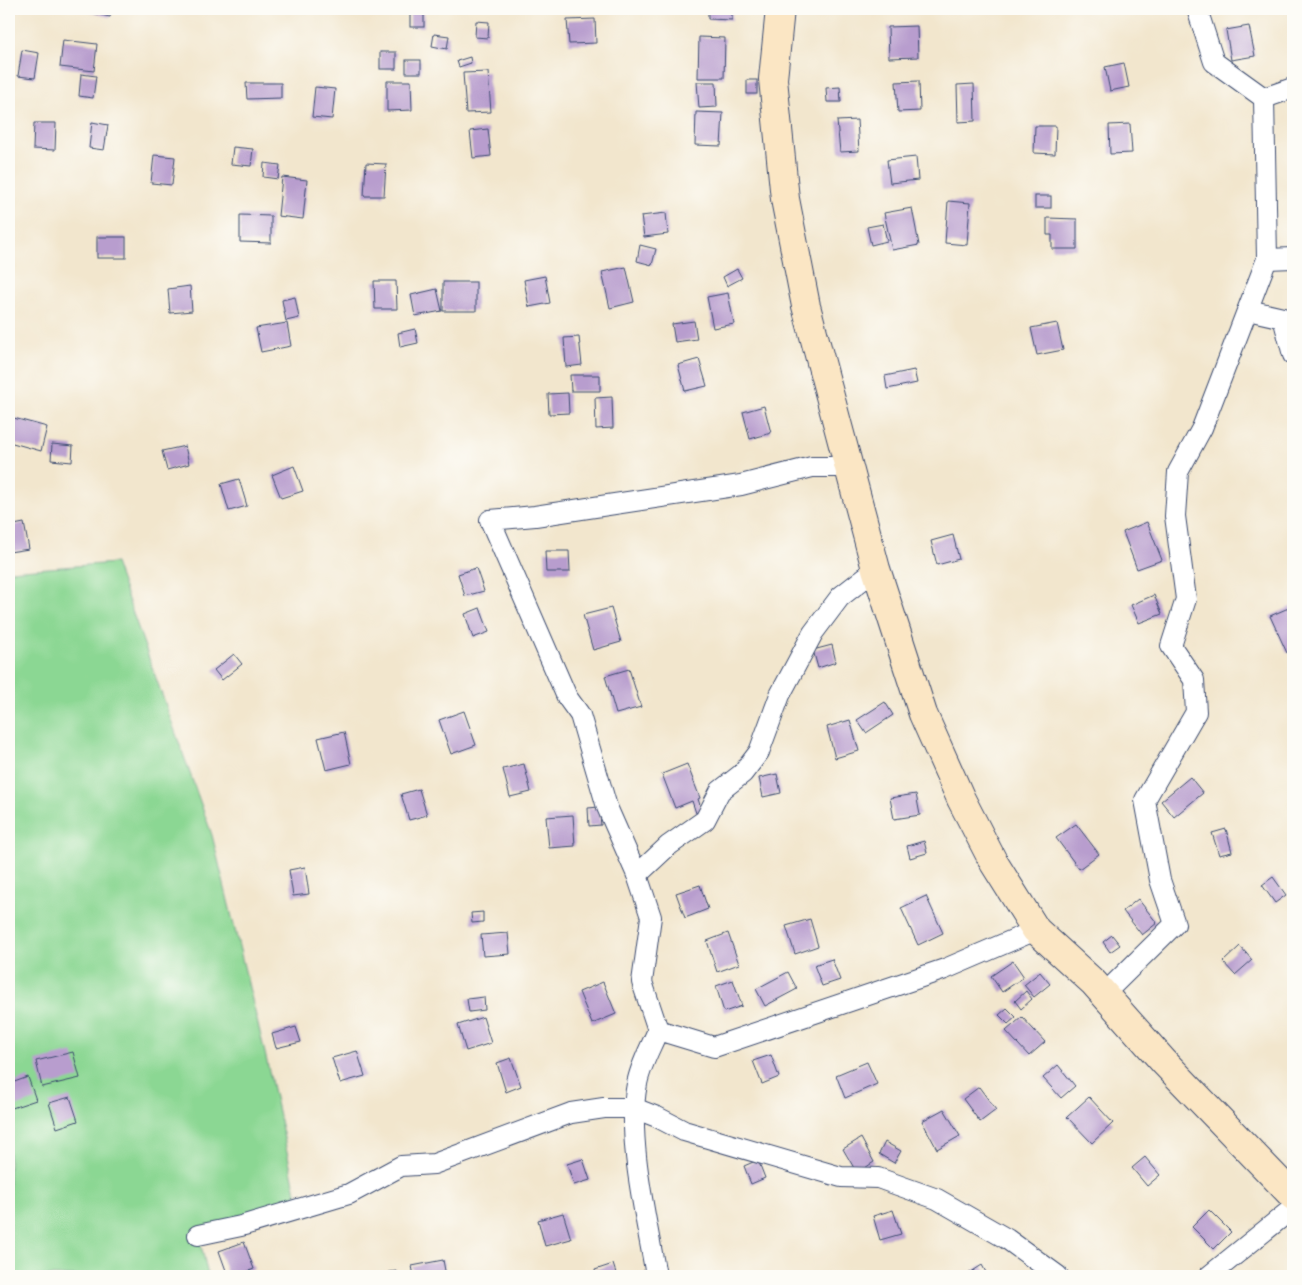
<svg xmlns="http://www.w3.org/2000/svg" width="1302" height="1285" viewBox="0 0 1302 1285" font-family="'Comic Neue',sans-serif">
	<rect width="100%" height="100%" fill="#fdfcf7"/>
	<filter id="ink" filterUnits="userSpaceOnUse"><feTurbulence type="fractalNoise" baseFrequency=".02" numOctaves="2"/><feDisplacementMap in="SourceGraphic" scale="10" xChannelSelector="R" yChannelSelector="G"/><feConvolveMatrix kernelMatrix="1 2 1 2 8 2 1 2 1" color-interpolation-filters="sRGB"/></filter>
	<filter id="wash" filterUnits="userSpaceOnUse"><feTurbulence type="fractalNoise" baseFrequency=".0096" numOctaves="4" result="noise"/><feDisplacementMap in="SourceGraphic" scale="20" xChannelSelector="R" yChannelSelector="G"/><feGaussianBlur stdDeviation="1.12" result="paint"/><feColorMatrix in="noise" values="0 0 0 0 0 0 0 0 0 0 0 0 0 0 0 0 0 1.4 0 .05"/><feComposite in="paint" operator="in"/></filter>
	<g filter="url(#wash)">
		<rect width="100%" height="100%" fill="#f2e6cd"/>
		<path fill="#8bd793" stroke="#538378" d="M115 563 212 835 265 1053 300 1210 199 1235 208 1276H9V571Z"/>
		<g id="blocks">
			<g fill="#b89dce">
				<path d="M85 9H112L110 17 84 11Z"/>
				<rect x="410" y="9" width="14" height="18"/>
				<path d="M708 9H732V20L708 19Z"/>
				<path d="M595 19 596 43 569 44 567 20Z"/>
				<path d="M476 21 489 22 488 38 475 37Z"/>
				<path d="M917 26 918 57 889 58 888 27Z"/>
				<path d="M1249 26 1255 56 1231 60 1226 30Z"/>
				<path d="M434 34 449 36 447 49 432 46Z"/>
				<path d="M699 37 725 38 724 78H698Z"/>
				<path d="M63 40 97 44 94 71 60 67Z"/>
				<path d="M22 50 39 53 35 78 18 76Z"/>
				<rect x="380" y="52" width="16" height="17"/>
				<path d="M470 57 471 63 459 67 457 61Z"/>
				<rect x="406" y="60" width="15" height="13"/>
				<path d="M1124 63 1129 87 1110 91 1105 67Z"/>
				<path d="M488 72 491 112 466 113 463 73Z"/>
				<path d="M81 74 96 76 93 98 79 96Z"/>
				<rect x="747" y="80" width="10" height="14"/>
				<path d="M387 81H411L412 110 387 111Z"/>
				<path d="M919 81 920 111 898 112 896 82Z"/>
				<path d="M697 82H716L717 107 699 108Z"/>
				<path d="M246 83H281V98L247 99Z"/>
				<path d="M974 84 975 121 958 122 957 85Z"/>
				<path d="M315 87 335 89 332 119 312 117Z"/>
				<path d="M840 87 841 102H827L826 88Z"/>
				<path d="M696 112 723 113 721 146 695 145Z"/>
				<path d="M857 120 859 151 840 152 837 121Z"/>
				<path d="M92 122 108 125 104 150 89 148Z"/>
				<path d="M34 123H56L55 150 33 149Z"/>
				<path d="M1130 124 1132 153 1110 154 1109 125Z"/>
				<path d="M1035 126H1056L1055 154 1034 153Z"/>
				<path d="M488 129 491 156 473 158 470 131Z"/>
				<path d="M233 147 253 149 251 166 231 164Z"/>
				<path d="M154 155 175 157 172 185 151 183Z"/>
				<path d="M916 157 918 180 890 183 887 160Z"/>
				<path d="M264 163 280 165 278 179 263 177Z"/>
				<path d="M366 163 386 164 384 196H364Z"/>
				<path d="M282 177 307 180 303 219 278 216Z"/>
				<rect x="1035" y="196" width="16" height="12"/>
				<path d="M948 201 970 203 967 245 945 243Z"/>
				<path d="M912 208 919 245 892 250 884 213Z"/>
				<path d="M666 213 668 234 644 237 641 216Z"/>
				<path d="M240 215 271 216V243L240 242Z"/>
				<path d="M1047 218 1077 219V249H1052V235H1047Z"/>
				<path d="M883 224 887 241 871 245 867 227Z"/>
				<rect x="97" y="237" width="29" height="21"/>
				<path d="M640 245 656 249 652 265 637 261Z"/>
				<path d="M626 267 634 302 610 308 602 272Z"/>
				<path d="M737 269 742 278 727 286 723 277Z"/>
				<path d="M545 276 550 303 529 307 524 280Z"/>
				<path d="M374 281H396L397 309H375Z"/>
				<rect x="443" y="282" width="33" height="29"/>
				<path d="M190 286 192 311 170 313 168 289Z"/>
				<path d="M437 289 442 311 415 316 411 295Z"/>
				<path d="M728 293 734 324 713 328 707 297Z"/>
				<path d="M295 297 299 318 286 321 282 300Z"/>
				<path d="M694 321 697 339 675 342 672 324Z"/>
				<path d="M287 323 291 346 261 352 256 328Z"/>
				<path d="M1057 323 1063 350 1037 355 1031 328Z"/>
				<path d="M415 329 418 343 400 347 398 333Z"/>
				<path d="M579 337 582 365 566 367 564 338Z"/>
				<path d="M699 359 707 386 685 391 678 365Z"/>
				<path d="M914 370 917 383 887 389 885 376Z"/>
				<path d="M570 375H600V391H571Z"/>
				<path d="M568 393 569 413 549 414 548 394Z"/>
				<path d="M612 397 613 428 596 429 595 398Z"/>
				<path d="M764 406 771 433 750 439 743 412Z"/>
				<path d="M10 417 47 427 41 451 9 442Z"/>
				<path d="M52 444 73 446 72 462 51 460Z"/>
				<path d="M185 446 189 464 167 470 162 451Z"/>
				<path d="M294 466 303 491 281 498 272 475Z"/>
				<path d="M239 479 247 506 229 511 221 484Z"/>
				<path d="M1147 522 1162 560 1137 569 1123 532Z"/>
				<path d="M24 523 29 549 9 552V526Z"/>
				<path d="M953 535 959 559 937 565 931 541Z"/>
				<path d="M545 551H569L570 572H546Z"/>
				<path d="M476 568 484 591 465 596 458 574Z"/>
				<path d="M1154 595 1162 614 1139 623 1131 605Z"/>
				<path d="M1293 606V650L1287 653 1270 616Z"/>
				<path d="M480 608 489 632 473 638 465 614Z"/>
				<path d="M611 608 621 642 593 650 583 615Z"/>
				<path d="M832 645 836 662 818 668 813 650Z"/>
				<path d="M234 654 242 664 222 680 214 670Z"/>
				<path d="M629 669 641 707 616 714 605 676Z"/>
				<path d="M885 702 893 715 866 733 857 720Z"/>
				<path d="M464 711 476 745 451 754 439 720Z"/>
				<path d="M850 720 859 751 835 758 827 727Z"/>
				<path d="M344 732 351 764 326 770 318 738Z"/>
				<path d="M524 764 531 792 510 797 503 769Z"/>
				<path d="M687 764 700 798 698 799 702 811 696 813 692 801 675 808 662 774Z"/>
				<path d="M777 774 781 793 763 797 759 778Z"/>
				<path d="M1190 777 1203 793 1174 817 1161 801Z"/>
				<path d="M419 789 427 815 409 820 401 794Z"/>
				<path d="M916 794 920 815 894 819 890 798Z"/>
				<path d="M599 807 601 825 589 826 588 808Z"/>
				<path d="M573 815 575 846 549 848 546 817Z"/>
				<path d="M1076 824 1099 854 1079 869 1056 838Z"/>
				<path d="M1226 829 1232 852 1219 855 1212 833Z"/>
				<path d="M924 841 927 853 910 858 907 846Z"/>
				<path d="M305 867 309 894 293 896 289 870Z"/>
				<path d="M1273 877 1286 895 1275 903 1262 885Z"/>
				<path d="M700 885 708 909 685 918 676 893Z"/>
				<path d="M926 896 943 933 918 945 901 908Z"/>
				<path d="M1138 899 1157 923 1142 935 1123 911Z"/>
				<path d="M483 912V922L472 923 471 913Z"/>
				<path d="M810 919 818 946 795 954 786 926Z"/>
				<path d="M508 933 510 954 483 956 481 935Z"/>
				<path d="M728 933 739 964 717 972 707 941Z"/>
				<path d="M1112 935 1120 945 1110 952 1103 942Z"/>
				<path d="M1240 946 1252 960 1235 975 1223 962Z"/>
				<path d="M832 959 840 980 822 986 814 965Z"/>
				<path d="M1013 961 1024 977 1002 992 991 976Z"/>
				<path d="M788 972 797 989 765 1006 756 989Z"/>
				<path d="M1040 972 1050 984 1034 997 1024 985Z"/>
				<path d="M733 980 742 1006 724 1012 716 986Z"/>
				<path d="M603 982 616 1014 592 1024 579 992Z"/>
				<path d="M1026 991 1032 999 1021 1009 1015 1001Z"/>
				<path d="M484 997 485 1010 469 1012 467 999Z"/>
				<path d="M1007 1008 1016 1017 1008 1024 999 1015Z"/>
				<path d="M483 1017 491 1043 466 1051 458 1025Z"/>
				<path d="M1022 1017 1045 1042 1029 1056 1006 1031Z"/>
				<path d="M296 1027 301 1042 276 1048 272 1034Z"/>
				<path d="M357 1051 365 1076 340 1083 332 1058Z"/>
				<path d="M73 1052 80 1078 42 1087 36 1061Z"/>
				<path d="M771 1055 779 1077 762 1084 753 1061Z"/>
				<path d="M511 1058 521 1086 506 1092 497 1063Z"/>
				<path d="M867 1062 877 1084 845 1098 836 1075Z"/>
				<path d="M1058 1065 1075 1086 1061 1098 1043 1078Z"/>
				<path d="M28 1077 36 1100 9 1109V1084Z"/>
				<path d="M979 1087 996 1110 980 1122 963 1099Z"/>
				<path d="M70 1097 78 1121 57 1128 49 1103Z"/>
				<path d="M1089 1097 1113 1123 1092 1143 1067 1117Z"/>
				<path d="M944 1109 960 1136 937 1149 922 1121Z"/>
				<path d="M861 1138 874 1162 857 1173 843 1149Z"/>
				<path d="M885 1142 901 1151 894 1163 879 1154Z"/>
				<path d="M1145 1157 1160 1175 1147 1186 1132 1168Z"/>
				<path d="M583 1159 590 1180 574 1185 567 1164Z"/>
				<path d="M758 1160 765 1178 751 1184 744 1166Z"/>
				<path d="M893 1210 901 1234 880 1240 873 1216Z"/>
				<path d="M1209 1210 1231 1232 1214 1249 1192 1227Z"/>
				<path d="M563 1213 571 1239 545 1246 538 1220Z"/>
				<path d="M244 1242 254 1269 235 1276H228L219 1251Z"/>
				<path d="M443 1260 446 1276H414L412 1266Z"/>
				<path d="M613 1264 617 1276H596L595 1270Z"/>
				<path d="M982 1265 988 1276H965Z"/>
				<path d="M397 1271 398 1276H388V1272Z"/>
			</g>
		</g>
	</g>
	<g filter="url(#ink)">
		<use href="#blocks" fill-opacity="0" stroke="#3b4a6f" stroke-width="1"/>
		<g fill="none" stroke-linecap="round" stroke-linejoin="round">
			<defs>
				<g id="minor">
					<path d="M1197 9 1214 62 1264 98"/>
					<path d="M1267 259 1293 258"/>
					<path d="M1248 310 1283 318 1293 355"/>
					<path d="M637 875 668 846 705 820 720 791 743 773 759 752 780 695 813 633 840 597 876 569"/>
					<path d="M1104 994 1175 924 1160 880 1145 800 1196 712 1194 680 1171 646 1186 599 1175 516 1178 472 1202 428 1267 259 1264 98 1293 88"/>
					<path d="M658 1030 714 1047 945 969 1036 930"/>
					<path d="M198 1235 241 1226 349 1194 401 1166 434 1164 571 1113 604 1108H634L657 1117 684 1131 841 1177 878 1178 937 1199 1007 1239 1058 1276"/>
					<path d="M656 1276C647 1220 626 1139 637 1084 640 1066 651 1047 658 1030L642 982 651 917 637 875 607 807 580 715 567 697 490 520 535 516 741 485 812 467H849"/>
					<path d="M1209 1276 1293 1208"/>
				</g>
				<path id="secondary" d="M780 9 773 79 785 199 806 306 876 569 923 714 961 799 994 863 1036 930 1094 983 1164 1062 1293 1196"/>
			</defs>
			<use href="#minor" stroke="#3b4a6f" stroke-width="22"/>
			<use href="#secondary" stroke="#3b4a6f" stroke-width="30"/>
			<use href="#minor" stroke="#fff" stroke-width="20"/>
			<use href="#secondary" stroke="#fbe6c4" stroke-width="28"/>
		</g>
	</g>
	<rect width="1302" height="1285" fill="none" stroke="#fdfcf7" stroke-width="30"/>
</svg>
